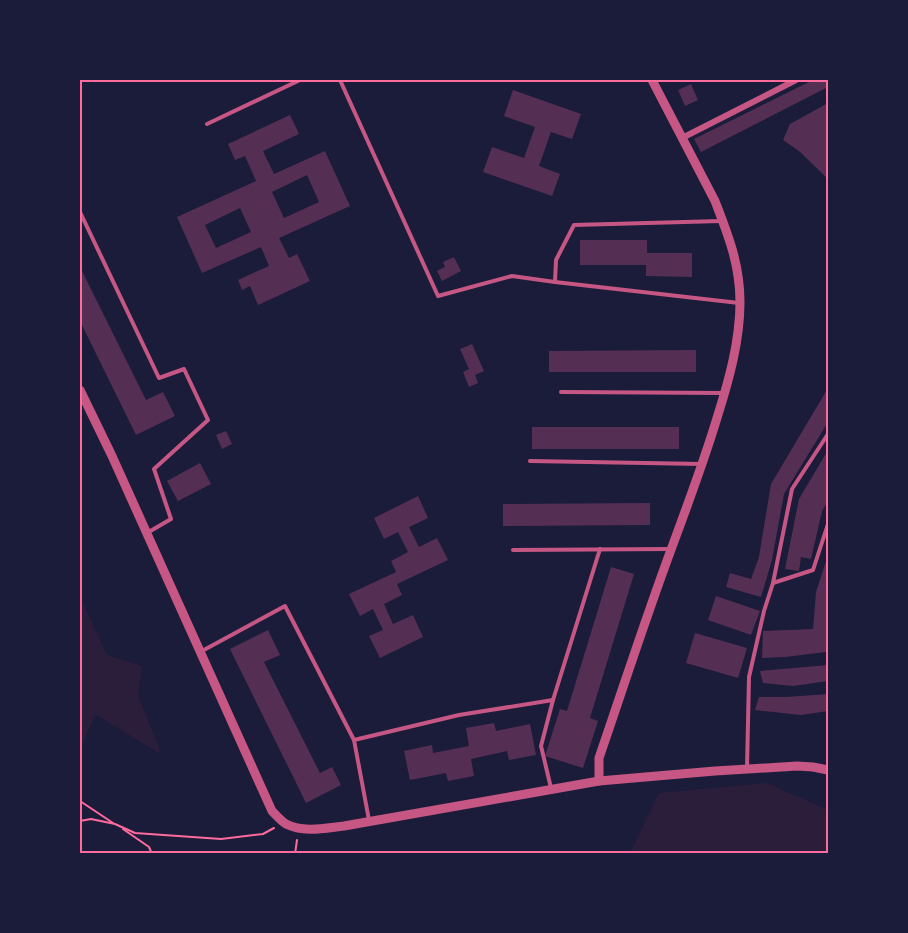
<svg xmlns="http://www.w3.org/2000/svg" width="908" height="933" font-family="Mulish,sans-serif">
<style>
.green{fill:#2a1e3b}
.building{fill:#542f53;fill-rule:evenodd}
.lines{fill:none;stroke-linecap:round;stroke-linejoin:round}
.path{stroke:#ff6b9d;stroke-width:2}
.service{stroke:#c65784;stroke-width:4}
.minor{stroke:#c65784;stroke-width:6}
.tertiary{stroke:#c65784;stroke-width:9}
.neatline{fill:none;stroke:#ff6b9d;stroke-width:2}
</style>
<rect width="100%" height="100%" fill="#1b1b3a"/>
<g class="green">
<polygon points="80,597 107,655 142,666 138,696 162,755 95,714 80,751"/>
<polygon points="767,783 828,810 828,853 630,853 659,793"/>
</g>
<g class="building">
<polygon points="813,80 828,80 828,87 701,152 694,139"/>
<polygon points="691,84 698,100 685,106 678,90"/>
<polygon points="513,90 581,114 572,139 551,132 539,166 560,174 552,196 483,172 492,147 524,158 535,127 504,116"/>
<polygon points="828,103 828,179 799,151 783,140 790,124"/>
<path d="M290 115 299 134 263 151 274 174 325 151 350 206 279 238 289 258 297 254 310 281 258 305 250 286 242 290 238 280 269 266 261 247 202 273 177 217 256 181 245 156 235 160 228 144ZM307 175 319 202 284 218 272 192ZM240 208 251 232 216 248 205 225Z"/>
<polygon points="580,240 647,240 647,253 692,253 692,277 646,276 646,265 580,265"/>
<polygon points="454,257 461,271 442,281 437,271 445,267 443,262"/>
<polygon points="80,267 146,400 163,392 175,416 136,435 80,321"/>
<polygon points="472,344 484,371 475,375 478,383 469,387 463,372 469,369 460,349"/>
<polygon points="696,350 696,372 549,372 549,351"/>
<polygon points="828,388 828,422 784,494 772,560 761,597 726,587 730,573 751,579 759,557 771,484"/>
<rect x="532" y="427" width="147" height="22"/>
<polygon points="226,431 232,444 222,449 216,435"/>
<polygon points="828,450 828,501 822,511 811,559 801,557 799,571 785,569 799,499"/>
<polygon points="200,463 211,484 178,501 167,481"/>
<polygon points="418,496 428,518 409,527 419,547 437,538 448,560 397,584 402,595 384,604 393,624 413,615 423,637 380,658 369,636 383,630 373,609 360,616 349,594 396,572 391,561 408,552 398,532 384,539 374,518"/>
<polygon points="650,503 650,525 503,526 503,504"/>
<polygon points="828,555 828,665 827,665 826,652 785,657 762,658 763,631 813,629 816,592"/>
<polygon points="611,567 634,574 590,718 598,721 583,768 545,756 560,709 567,711"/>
<polygon points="716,596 760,611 751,635 708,620"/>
<polygon points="268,630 280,655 264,662 320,773 332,767 341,785 306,803 230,649"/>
<polygon points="695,633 747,648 738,678 686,663"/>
<polygon points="828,665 828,681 793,686 763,683 760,671"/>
<polygon points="828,694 828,711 801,715 755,710 759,697 787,697"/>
<polygon points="494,723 496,731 530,724 536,755 509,760 507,751 471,759 474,776 448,781 446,773 410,780 404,751 432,745 433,753 469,746 466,728"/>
</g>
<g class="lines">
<g class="path">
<polyline points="80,801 113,823"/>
<polyline points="80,821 91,819 115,824 135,833 221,839 263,834 274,828"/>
<polyline points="123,829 149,847 152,854"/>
<polyline points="295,854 297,840"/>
</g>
<g class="service">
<polyline points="340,80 438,296 512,276 555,282"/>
<polyline points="207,124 300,80"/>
<polyline points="80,212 159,378 184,369 208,420 154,469 171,519 147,533"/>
<polyline points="721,221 574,225 556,260 555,282 739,303"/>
<polyline points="561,392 724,393"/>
<polyline points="530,461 702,464"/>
<polyline points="513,550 670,549"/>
<polyline points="773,583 813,570 828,524"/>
<polyline points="202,651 285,606 354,740"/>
<polyline points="747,768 749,677 764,611 773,583 792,489 828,434"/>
<polyline points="551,788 541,746 553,700 600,549"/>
<polyline points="369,820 354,740 459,715 553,700"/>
</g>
<polyline class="minor" points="682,138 796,80"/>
<g class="tertiary">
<path d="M80 390 112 456 272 811C276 815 281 821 286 824 304 833 325 828 344 826L599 781 715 771 797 766 813 767 828 770"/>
<path d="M599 781V758C623 688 646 617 672 547 688 504 704 461 717 418 729 380 740 341 740 302 740 264 728 235 715 201L652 80"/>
</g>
</g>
<rect width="908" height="933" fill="none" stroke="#1b1b3a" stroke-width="162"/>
<rect x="81" y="81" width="746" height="771" class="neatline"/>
</svg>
